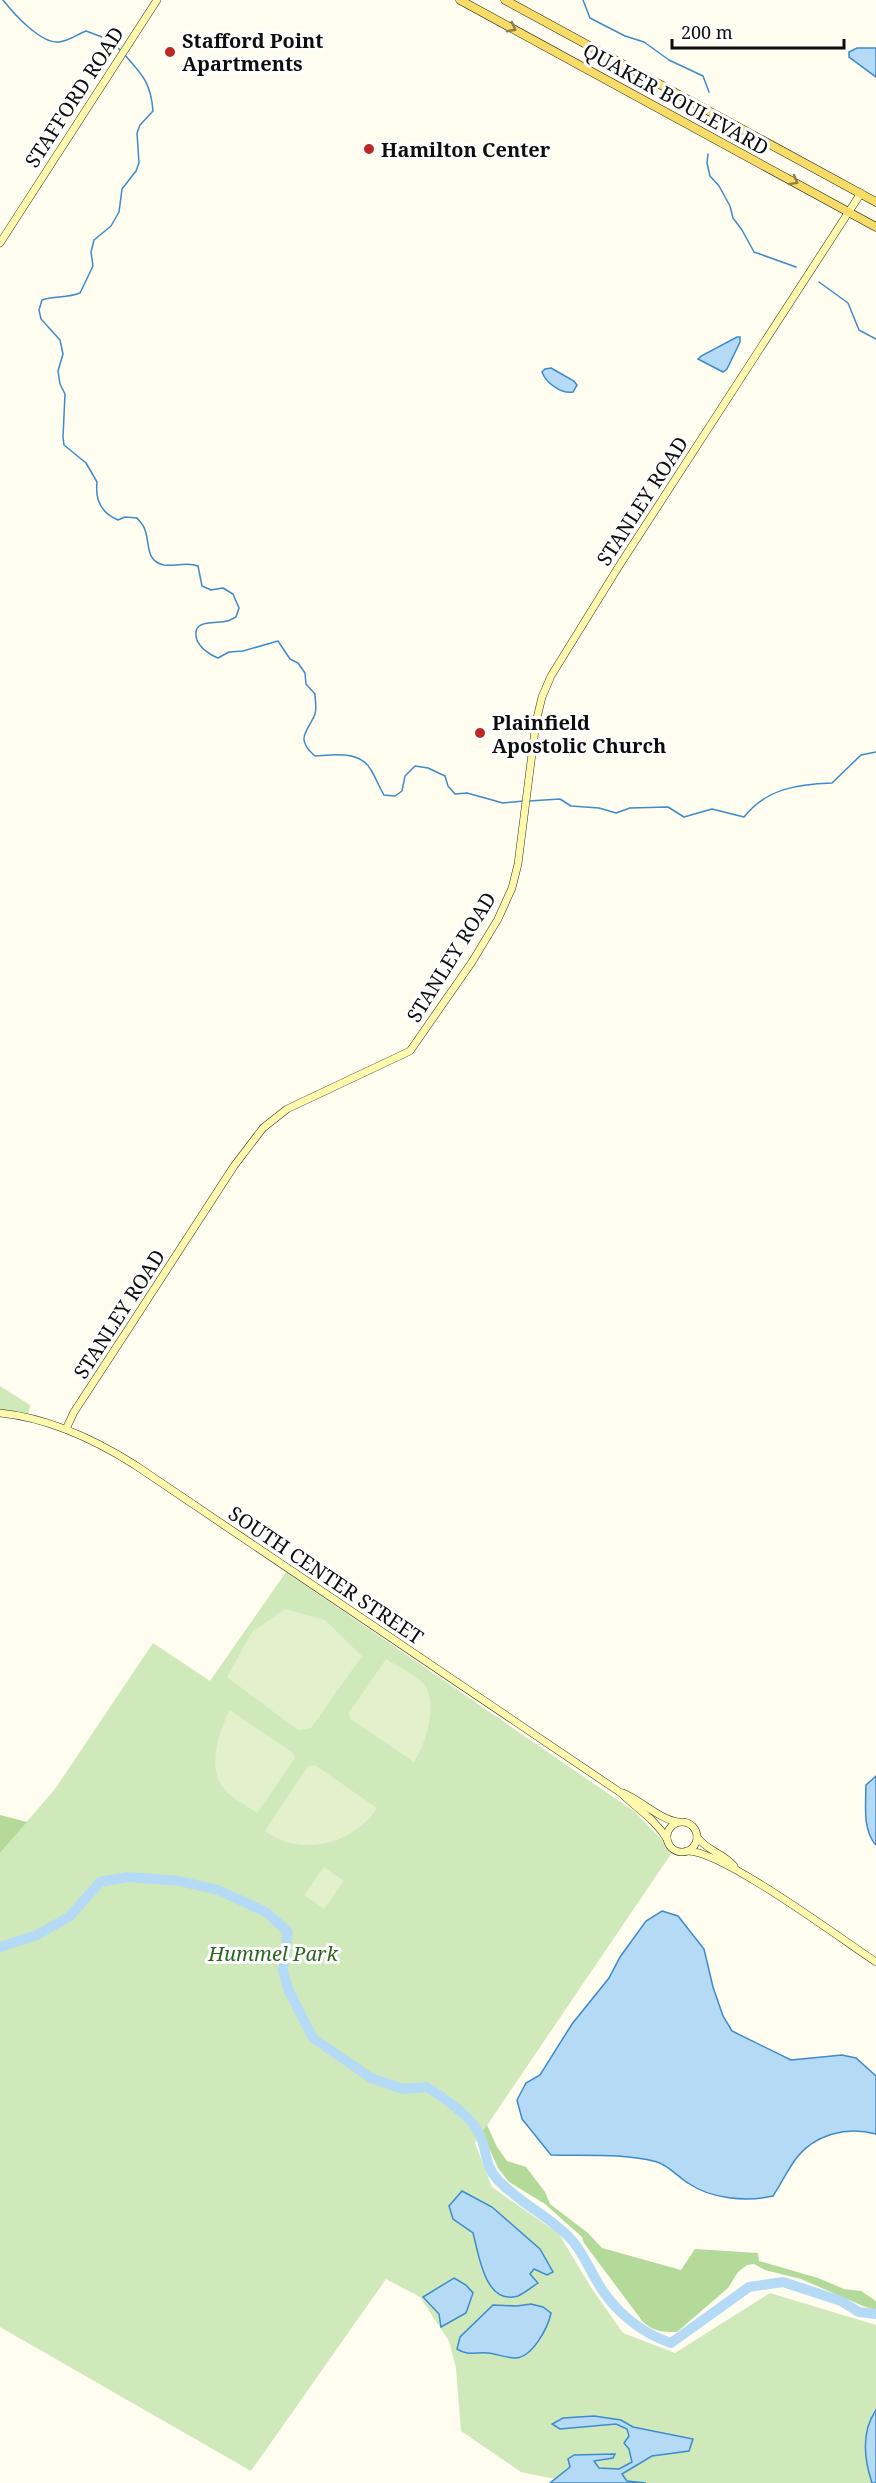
<svg xmlns="http://www.w3.org/2000/svg" width="876" height="2483" font-family="'Noto Serif',serif">
<style>
.green{fill:#d0e9ba}
.forest{fill:#b3da99}
.pitch{fill:#e2f0cb}
.water{fill:#b5daf5;stroke:#3d8bcc;stroke-width:1.5}
.lines{fill:none;stroke-linecap:round;stroke-linejoin:round}
.stream{stroke:#3d8bcc;stroke-width:1.5}
.river{stroke:#b5daf5;stroke-width:10}
.secondary-casing{stroke:#303030;stroke-width:8}
.primary-casing{stroke:#1f1f1f;stroke-width:9}
.secondary{stroke:#fef9ac;stroke-width:7}
.primary{stroke:#f7dc68;stroke-width:8}
.oneway{stroke:#8e7f40}
.poi-dot{fill:#bd2927;stroke:#fff;stroke-width:2}
.labels{text-anchor:middle;dominant-baseline:central;stroke-width:6;stroke-linejoin:round;paint-order:stroke}
.poi-label{font-size:20px;font-weight:bold;fill:#0e0e0e;stroke:#fff;text-anchor:start}
.street-label{font-size:20px;fill:#0e0e0e;stroke:#fff}
.park-label{font-size:20px;font-style:italic;fill:#2a661f;stroke:#fff}
</style>
<rect width="100%" height="100%" fill="#fffdf0"/>
<g class="green">
<polygon points="0,1386 30,1405 28,1418 0,1413"/>
<polygon points="286,1572 635,1812 673,1851 475,2143 492,2187 559,2234 592,2289 623,2333 675,2353 770,2293 876,2325 876,2483 574,2483 521,2472 461,2431 456,2368 449,2341 420,2297 386,2279 251,2471 0,2327 0,1853 55,1789 153,1643 210,1681"/>
</g>
<g class="forest">
<polygon points="0,1815 27,1822 0,1853"/>
<path d="M487 2125 497 2147 507 2161 526 2167 545 2192 550 2204 588 2233 602 2248 681 2270 695 2249 758 2253 759 2261 818 2278 844 2289 861 2291 876 2301V2310L863 2306 801 2279 765 2270 754 2264 747 2265 738 2272 728 2288 677 2332C662 2332 655 2332 643 2322L584 2243 582 2237 545 2204 509 2182 498 2168 482 2132Z"/>
</g>
<g class="pitch">
<polygon points="285,1609 325,1620 362,1656 311,1728 298,1730 227,1677 252,1632"/>
<path d="M386 1659C397 1666 412 1673 422 1682 440 1700 426 1744 414 1762L350 1719 349 1713Z"/>
<path d="M230 1710 293 1753 295 1758 257 1813C248 1806 234 1800 226 1791 206 1771 218 1732 230 1710Z"/>
<path d="M315 1765 377 1808C354 1844 301 1858 265 1831L308 1766Z"/>
<polygon points="324,1867 344,1881 324,1909 304,1895"/>
</g>
<g class="water">
<polygon points="857,48 876,48 876,77 849,57 849,52"/>
<polygon points="737,337 740,337 740,342 727,369 723,372 698,359 701,356"/>
<path d="M551 368 574 381 577 385 573 392C561 394 546 383 542 372L545 369Z"/>
<path d="M876 1776V1845C862 1830 866 1803 866 1785Z"/>
<path d="M662 1911 678 1916 704 1949 713 1987 723 2016 732 2031 791 2060 842 2055 856 2058 876 2076V2134C847 2126 814 2134 795 2160 787 2171 781 2184 773 2196 746 2202 711 2199 688 2183 678 2177 668 2165 657 2162 623 2153 586 2156 551 2155L522 2119 517 2100 526 2083 540 2075 572 2024 609 1978 620 1957 646 1921Z"/>
<path d="M462 2191 492 2207 540 2249 553 2272 547 2275 534 2269 530 2274 538 2283C532 2287 525 2293 518 2296 485 2306 479 2255 473 2233L453 2219 449 2206Z"/>
<polygon points="454,2278 466,2285 473,2293 466,2313 441,2327 439,2314 423,2297"/>
<path d="M531 2304 543 2307 551 2313C548 2328 532 2358 515 2358 506 2358 497 2354 488 2353 475 2352 468 2356 457 2349L460 2337 493 2305 517 2306Z"/>
<path d="M876 2410V2483H872C864 2459 861 2432 876 2410Z"/>
<polygon points="594,2416 621,2420 633,2427 693,2439 689,2451 652,2456 622,2474 627,2481 646,2483 550,2483 570,2467 568,2459 574,2455 615,2454 613,2458 594,2461 599,2468 619,2469 632,2462 629,2449 624,2443 629,2436 627,2429 616,2424 560,2429 552,2424 563,2418"/>
</g>
<g class="lines">
<g class="stream">
<path d="M3 0C14 14 41 44 59 42 69 41 78 34 86 31L110 40 121 51"/>
<polyline points="583,0 590,18 625,36 644,42 669,60 703,76 709,92"/>
<path d="M124 54C142 74 151 83 153 111L140 125 137 133 139 163 136 171 122 189 119 212 111 226 94 240 91 252 93 266 80 293C67 298 55 296 42 300L39 310 41 319 60 340 63 354 58 371 60 384 65 394 63 437 64 445 86 463 97 482C95 500 101 513 118 520L125 517 137 518C140 522 144 525 145 530 150 543 145 561 164 565 176 567 186 561 198 566L202 586 211 590 223 588 233 594 239 608 236 617C233 618 230 621 227 621 216 624 190 618 197 640 200 648 210 655 218 658L229 652 243 651 278 641 290 659 298 663 305 673 306 684 315 694C315 700 317 708 315 714 308 732 294 738 315 756 334 755 360 750 371 770 376 778 379 787 384 795L395 796 402 791 405 776 415 766 428 768 445 776 448 786 455 794 467 793 503 803 524 801"/>
<polyline points="708,154 707,163 710,176 719,186 730,206 733,218 742,230 754,252 796,267"/>
<polyline points="819,282 848,303 859,330 876,339"/>
<path d="M529 801 560 799 571 806 599 808 616 813 630 808 668 807 684 817 712 809 744 817C766 789 797 784 832 783L861 755 876 752"/>
</g>
<path class="river" d="M0 1947 37 1935 69 1917 100 1882 128 1877 179 1881 218 1890 266 1912 288 1932 283 1971 288 1989 313 2038 371 2078 403 2089 427 2087C443 2098 470 2115 479 2133 487 2148 484 2165 497 2179 518 2202 547 2215 569 2237 582 2250 588 2267 598 2283 614 2311 641 2333 671 2343L749 2287 783 2282 841 2301 859 2312 876 2314"/>
<defs>
<g id="secondary">
<polyline points="0,243 157,0"/>
<path d="M0 1413C49 1418 94 1439 135 1465L621 1793C637 1809 655 1819 667 1839"/>
<polyline points="66,1429 74,1412 125,1334 234,1166 263,1128 287,1109 410,1051 472,962 498,919 512,888 518,864 536,722 542,697 551,676 619,566 861,193"/>
<path d="M623 1793C642 1801 659 1819 678 1822"/>
<circle cx="682" cy="1837" r="15"/>
<path d="M697 1837C707 1851 723 1853 734 1866"/>
<path d="M687 1851C722 1850 841 1939 876 1962"/>
</g>
<g id="primary">
<polyline points="460,0 876,227"/>
<polyline points="505,0 876,202"/>
</g>
</defs>
<use href="#secondary" class="secondary-casing"/>
<use href="#primary" class="primary-casing"/>
<use href="#secondary" class="secondary"/>
<use href="#primary" class="primary"/>
</g>
<defs><path id="oneway-chevron" d="M-2-3.5L2.5 0L-2 3.5" fill="none" stroke-width="1.6" stroke-linecap="round" stroke-linejoin="round" transform="scale(1.5)"/></defs>
<g class="oneway">
<use href="#oneway-chevron" transform="translate(512 28) rotate(28)"/>
<use href="#oneway-chevron" transform="translate(794 181) rotate(29)"/>
</g>
<g class="poi-dot">
<circle cx="170" cy="52" r="6"/>
<circle cx="369" cy="149" r="6"/>
<circle cx="480" cy="733" r="6"/>
</g>
<g class="labels">
<g class="poi-label">
<text x="182" y="40">Stafford Point<tspan x="182" dy="23">Apartments</tspan></text>
<text x="381" y="149">Hamilton Center</text>
<text x="492" y="722">Plainfield<tspan x="492" dy="23">Apostolic Church</tspan></text>
</g>
<g class="street-label">
<text transform="translate(74 97) rotate(-57)">STAFFORD ROAD</text>
<text transform="translate(676 99) rotate(29)">QUAKER BOULEVARD</text>
<text transform="translate(642 501) rotate(-57)">STANLEY ROAD</text>
<text transform="translate(451 957) rotate(-58)">STANLEY ROAD</text>
<text transform="translate(119 1314) rotate(-57)">STANLEY ROAD</text>
<text transform="translate(326 1575) rotate(34)">SOUTH CENTER STREET</text>
</g>
<g class="park-label">
<text x="273" y="1953">Hummel Park</text>
</g>
</g>
<path d="M672 39v9h172v-9" fill="none" stroke="#0e0e0e" stroke-width="3"/>
<text x="681" y="39" font-size="18" fill="#0e0e0e" stroke="#ffffff" stroke-width="4.5" paint-order="stroke">200 m</text>
</svg>
